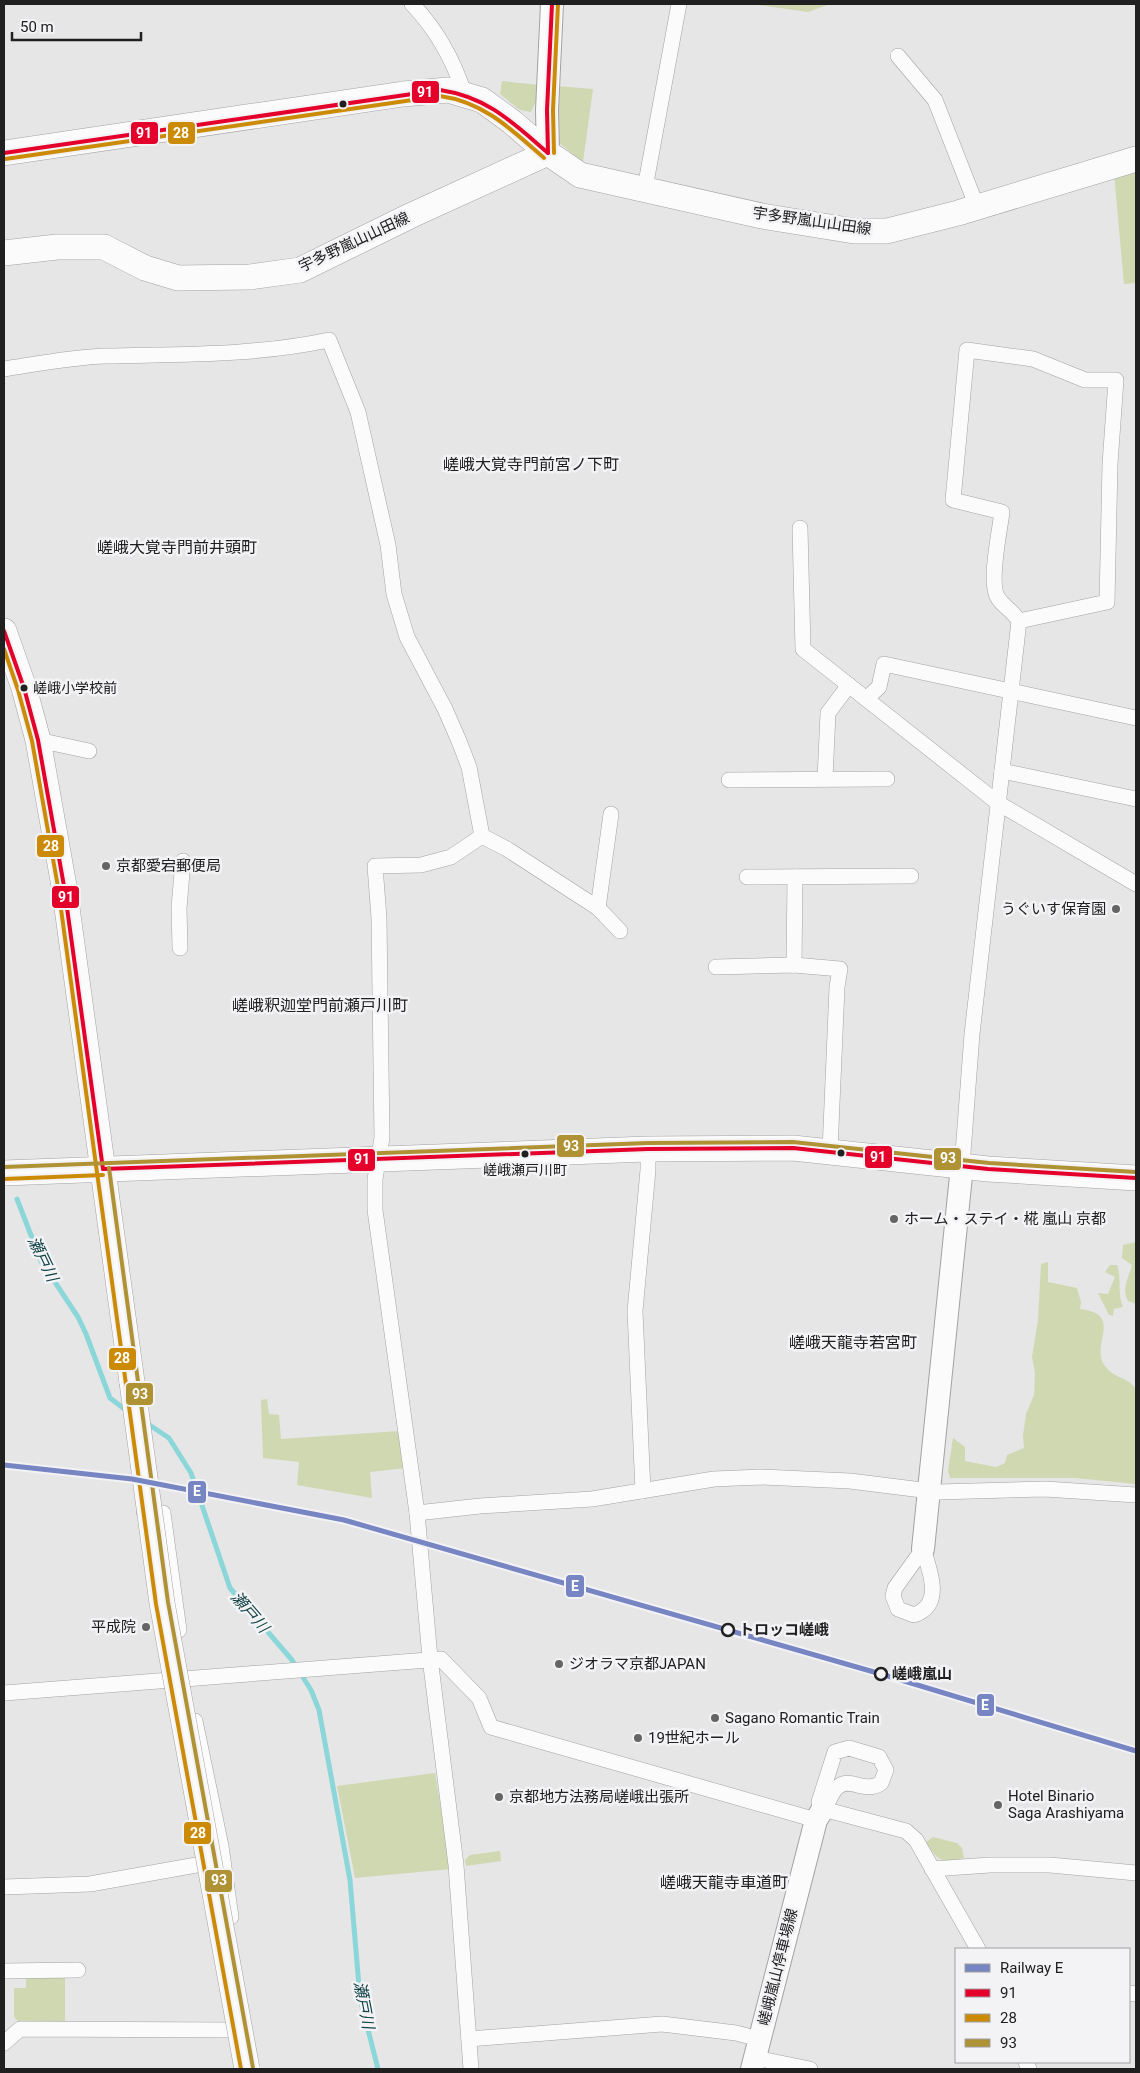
<svg xmlns="http://www.w3.org/2000/svg" width="1140" height="2073" font-family="Roboto,'Noto Sans JP',sans-serif">
<style>
.green{fill:#d0d8b1}
.lines{fill:none;stroke-linecap:round;stroke-linejoin:round}
.stream{stroke:#8bd6d8;stroke-width:5}
.street-casing{stroke:#a2a2a3;stroke-width:16}
.secondary-casing{stroke:#a2a2a3;stroke-width:24}
.primary-casing{stroke:#a2a2a3;stroke-width:26}
.street{stroke:#fbfbfb;stroke-width:15}
.secondary{stroke:#fbfbfb;stroke-width:22}
.primary{stroke:#fbfbfb;stroke-width:25}
.primary-bridge-casing{stroke:#a2a2a3;stroke-width:26;stroke-linecap:butt}
.primary-bridge{stroke:#fbfbfb;stroke-width:25}
.bus-1-casing{stroke:#f3f3f6;stroke-width:8}
.bus-2-casing{stroke:#f3f3f6;stroke-width:8}
.bus-3-casing{stroke:#f3f3f6;stroke-width:8}
.bus-1{stroke:#e4002b;stroke-width:4}
.bus-2{stroke:#cc8b07;stroke-width:4}
.bus-3{stroke:#af9234;stroke-width:4}
.rail-1-casing{stroke:#f3f3f6;stroke-width:9}
.rail-1{stroke:#7785c2;stroke-width:5}
.bus-dot{fill:#202021;stroke:#f3f3f6;stroke-width:2}
.poi-dot{fill:#656566;stroke:#f3f3f6;stroke-width:2}
.stop-dot{fill:#f3f3f6;stroke:#202021;stroke-width:2.5}
.labels{text-anchor:middle;dominant-baseline:central;stroke-width:5;stroke-linejoin:round;paint-order:stroke}
.bus-label{font-size:14px;fill:#202021;stroke:#f3f3f6;text-anchor:start}
.street-label{font-size:15px;fill:#202021;stroke:#f3f3f6}
.poi-label{font-size:15px;fill:#202021;stroke:#f3f3f6;text-anchor:start}
.stop-label{font-size:15px;font-weight:bold;fill:#202021;stroke:#f3f3f6;text-anchor:start}
.neighbourhood-label{font-size:16px;fill:#202021;stroke:#f3f3f6}
.water-label{font-size:16px;font-style:italic;fill:#124445;stroke:#f3f3f6}
.line-badge{stroke:#f3f3f6;stroke-width:2}
.badge-label{font-size:14px;text-anchor:middle;font-weight:bold;fill:#fff}
</style>
<rect width="100%" height="100%" fill="#e6e6e7"/>
<g class="green">
<polygon points="751,4 830,4 808,12"/>
<polygon points="502,81 539,85 538,97 531,112 520,110 500,94"/>
<polygon points="557,86 593,89 583,162 557,141"/>
<polygon points="1136,167 1136,283 1124,284 1114,173"/>
<path d="M1136 1242V1304L1128 1301C1121 1288 1129 1277 1132 1265L1122 1258 1123 1245Z"/>
<path d="M1048 1262V1282L1077 1288 1081 1302 1080 1309C1125 1314 1089 1346 1105 1366 1113 1378 1128 1377 1135 1388L1136 1484 1075 1478H950L948 1471 953 1438 965 1447V1461L996 1467 1005 1463 1007 1455 1024 1448 1023 1435 1026 1414 1034 1395 1035 1373 1032 1357 1038 1320 1041 1264Z"/>
<path d="M1110 1265H1117C1122 1279 1117 1293 1123 1307L1114 1309 1113 1316 1109 1315 1098 1293 1108 1294 1115 1277 1105 1272Z"/>
<polygon points="267,1399 269,1414 279,1415 281,1439 399,1431 406,1468 370,1472 372,1498 297,1485 299,1462 263,1458 261,1400"/>
<polygon points="435,1773 451,1869 355,1878 337,1786"/>
<path d="M933 1837 957 1843 962 1848 964 1858C941 1862 939 1863 926 1842Z"/>
<polygon points="500,1851 501,1861 466,1866 465,1860 470,1855"/>
<polygon points="26,1978 65,1978 65,2024 21,2024 14,2017 14,1988 26,1988"/>
</g>
<g class="lines">
<g class="stream">
<polyline points="17,1199 41,1261 78,1317 86,1334 110,1398 127,1411"/>
<polyline points="145,1422 169,1438 191,1473 230,1588 292,1660 311,1690 319,1710 350,1880 360,1998 378,2069"/>
</g>
<defs>
<g id="street">
<path d="M412 4C436 29 453 59 464 93"/>
<polyline points="898,56 935,100 977,207"/>
<polyline points="645,188 679,4"/>
<path d="M4 369C37 364 72 357 106 356 182 354 253 356 329 340L358 412 388 545 394 594 407 637 445 709 459 741 469 767 482 836"/>
<polyline points="800,528 803,649 998,803 1136,884"/>
<polyline points="866,699 879,687 884,664 1136,718"/>
<polyline points="38,740 89,751"/>
<polyline points="1002,771 1136,799"/>
<polyline points="825,779 828,713 849,685"/>
<polyline points="729,780 887,779"/>
<polyline points="747,877 911,876"/>
<polyline points="598,908 611,814"/>
<polyline points="180,948 179,908 183,861"/>
<polyline points="794,965 795,877"/>
<polyline points="716,967 794,965 840,969 837,987 830,1151"/>
<path d="M962 1166 972 1034 1019 621C1013 611 1004 607 998 598 988 584 1000 530 1002 512L953 500 967 350 1033 359 1085 380H1116L1110 464 1107 602 1019 621"/>
<polyline points="643,1491 635,1311 648,1170 648,1149"/>
<polyline points="144,1512 163,1513 179,1630"/>
<polyline points="417,1513 480,1506 592,1499 714,1479 761,1477 850,1481 938,1492 1045,1489 1136,1495"/>
<path d="M923 1549C930 1571 944 1605 914 1615L898 1609 893 1596 895 1588Z"/>
<polyline points="4,1693 441,1659 479,1698 491,1727 816,1820"/>
<polyline points="195,1721 221,1846 231,1917"/>
<path d="M823 1809C830 1802 831 1791 839 1786 851 1777 865 1794 881 1783L886 1770 879 1757 849 1748 835 1752 819 1802 823 1809 906 1831 916 1840 978 1949"/>
<polyline points="932,1869 990,1865 1050,1865 1136,1873"/>
<polyline points="4,1887 90,1884 202,1864"/>
<polyline points="4,1971 78,1970"/>
<polyline points="1129,1993 1136,1994"/>
<polyline points="469,2039 662,2024 736,2033 759,2039"/>
<polyline points="4,2043 20,2029 232,2030"/>
<polyline points="755,2058 810,2069"/>
<polyline points="1026,2062 1029,2069"/>
<polyline points="471,2069 456,1865 430,1658 417,1513 375,1210 375,1179 382,1138 379,918 375,866 421,865 451,857 482,836 507,849 598,908 620,931"/>
</g>
<g id="secondary">
<polyline points="548,153 547,110 552,4"/>
<polyline points="923,1549 962,1166"/>
<polyline points="752,2069 816,1820 823,1809"/>
</g>
<g id="primary">
<polyline points="4,153 403,94 448,90 482,100 512,122 548,153 580,175 762,216 854,231 887,231 958,213 1136,159"/>
<polyline points="4,253 57,247 104,247 145,268 178,278 250,277 300,270 412,215 548,153"/>
<polyline points="4,631 24,688 38,740 64,886 132,1382"/>
<polyline points="4,1173 648,1149 793,1148 988,1169 1136,1178"/>
</g>
</defs>
<use href="#street" class="street-casing"/>
<use href="#secondary" class="secondary-casing"/>
<use href="#primary" class="primary-casing"/>
<use href="#street" class="street"/>
<use href="#secondary" class="secondary"/>
<use href="#primary" class="primary"/>
<defs>
<polyline id="primary-bridge" points="132,1382 162,1603 247,2069"/>
</defs>
<use href="#primary-bridge" class="primary-bridge-casing"/>
<use href="#primary-bridge" class="primary-bridge"/>
<defs>
<g id="bus-1">
<path d="M4 153 440 90C488 97 513 123 548 153"/>
<polyline points="548,153 547,110 552,4"/>
<polyline points="4,631 24,688 38,740 64,886 103,1169"/>
<polyline points="103,1169 648,1149 793,1148 988,1169 1136,1178"/>
</g>
<g id="bus-2">
<polyline points="554,153 553,110 558,4"/>
<path d="M5 159 440 96C484 102 512 130 544 158"/>
<polyline points="4,649 18,690 32,741 58,887 156,1604 241,2069"/>
<polyline points="4,1179 103,1175"/>
</g>
<g id="bus-3">
<polyline points="4,1167 648,1143 793,1142 989,1163 1136,1172"/>
<polyline points="109,1168 168,1602 253,2068"/>
</g>
</defs>
<use href="#bus-1" class="bus-1-casing"/>
<use href="#bus-2" class="bus-2-casing"/>
<use href="#bus-3" class="bus-3-casing"/>
<use href="#bus-1" class="bus-1"/>
<use href="#bus-2" class="bus-2"/>
<use href="#bus-3" class="bus-3"/>
<defs>
<polyline id="rail-1" points="4,1465 132,1479 344,1520 881,1674 1136,1751"/>
</defs>
<use href="#rail-1" class="rail-1-casing"/>
<use href="#rail-1" class="rail-1"/>
</g>
<g class="bus-dot">
<circle cx="343" cy="104" r="4.5"/>
<circle cx="24" cy="688" r="4.5"/>
<circle cx="841" cy="1153" r="4.5"/>
<circle cx="525" cy="1154" r="4.5"/>
</g>
<g class="poi-dot">
<circle cx="106" cy="866" r="5"/>
<circle cx="1116" cy="909" r="5"/>
<circle cx="894" cy="1219" r="5"/>
<circle cx="146" cy="1627" r="5"/>
<circle cx="559" cy="1664" r="5"/>
<circle cx="715" cy="1718" r="5"/>
<circle cx="638" cy="1738" r="5"/>
<circle cx="499" cy="1797" r="5"/>
<circle cx="998" cy="1805" r="5"/>
</g>
<g class="stop-dot">
<circle cx="728" cy="1630" r="6"/>
<circle cx="881" cy="1674" r="6"/>
</g>
<g class="labels">
<g class="bus-label">
<text x="33" y="688">嵯峨小学校前</text>
<text x="525" y="1170" text-anchor="middle">嵯峨瀬戸川町</text>
</g>
<g class="street-label">
<text transform="translate(812 221) rotate(8)">宇多野嵐山山田線</text>
<text transform="translate(354 242) rotate(-25)">宇多野嵐山山田線</text>
<text transform="translate(778 1967) rotate(-76)">嵯峨嵐山停車場線</text>
</g>
<g class="poi-label">
<text x="116" y="866">京都愛宕郵便局</text>
<text x="1106" y="909" text-anchor="end">うぐいす保育園</text>
<text x="904" y="1219">ホーム・ステイ・椛 嵐山 京都</text>
<text x="136" y="1627" text-anchor="end">平成院</text>
<text x="569" y="1664">ジオラマ京都JAPAN</text>
<text x="725" y="1718">Sagano Romantic Train</text>
<text x="648" y="1738">19世紀ホール</text>
<text x="1008" y="1796">Hotel Binario<tspan x="1008" dy="17">Saga Arashiyama</tspan></text>
<text x="509" y="1797">京都地方法務局嵯峨出張所</text>
</g>
<g class="stop-label">
<text x="739" y="1630">トロッコ嵯峨</text>
<text x="892" y="1674">嵯峨嵐山</text>
</g>
<g class="neighbourhood-label">
<text x="531" y="464">嵯峨大覚寺門前宮ノ下町</text>
<text x="177" y="547">嵯峨大覚寺門前井頭町</text>
<text x="320" y="1005">嵯峨釈迦堂門前瀬戸川町</text>
<text x="853" y="1342">嵯峨天龍寺若宮町</text>
<text x="724" y="1882">嵯峨天龍寺車道町</text>
</g>
<g class="water-label">
<text transform="translate(43 1259) rotate(64)">瀬戸川</text>
<text transform="translate(250 1612) rotate(49)">瀬戸川</text>
<text transform="translate(364 2005) rotate(79)">瀬戸川</text>
</g>
</g>
<g class="line-badge">
<rect x="411" y="80" width="29" height="24" rx="5" fill="#e4002b"/>
<rect x="130" y="121" width="29" height="24" rx="5" fill="#e4002b"/>
<rect x="167" y="121" width="29" height="24" rx="5" fill="#cc8b07"/>
<rect x="36" y="834" width="29" height="24" rx="5" fill="#cc8b07"/>
<rect x="51" y="885" width="29" height="24" rx="5" fill="#e4002b"/>
<rect x="556" y="1134" width="29" height="24" rx="5" fill="#af9234"/>
<rect x="864" y="1145" width="29" height="24" rx="5" fill="#e4002b"/>
<rect x="933" y="1147" width="29" height="24" rx="5" fill="#af9234"/>
<rect x="347" y="1148" width="29" height="24" rx="5" fill="#e4002b"/>
<rect x="108" y="1347" width="29" height="24" rx="5" fill="#cc8b07"/>
<rect x="125" y="1382" width="29" height="24" rx="5" fill="#af9234"/>
<rect x="187" y="1480" width="20" height="24" rx="5" fill="#7785c2"/>
<rect x="565" y="1574" width="20" height="24" rx="5" fill="#7785c2"/>
<rect x="976" y="1693" width="19" height="24" rx="5" fill="#7785c2"/>
<rect x="183" y="1821" width="29" height="24" rx="5" fill="#cc8b07"/>
<rect x="204" y="1869" width="29" height="24" rx="5" fill="#af9234"/>
</g>
<g class="badge-label">
<text x="425" y="97">91</text>
<text x="144" y="138">91</text>
<text x="181" y="138">28</text>
<text x="51" y="851">28</text>
<text x="66" y="902">91</text>
<text x="571" y="1151">93</text>
<text x="878" y="1162">91</text>
<text x="948" y="1163">93</text>
<text x="362" y="1164">91</text>
<text x="122" y="1363">28</text>
<text x="140" y="1399">93</text>
<text x="197" y="1496">E</text>
<text x="575" y="1591">E</text>
<text x="985" y="1710">E</text>
<text x="198" y="1838">28</text>
<text x="219" y="1885">93</text>
</g>
<rect width="1140" height="2073" fill="none" stroke="#202021" stroke-width="10"/>
<rect x="955" y="1948" width="175" height="115" fill="#f3f3f6" stroke="#9f9fa1"/>
<rect x="965" y="1964" width="25" height="8" fill="#7785c2" stroke="#9f9fa1"/>
<text x="1000" y="1973" font-size="15" fill="#202021">Railway E</text>
<rect x="965" y="1989" width="25" height="8" fill="#e4002b" stroke="#9f9fa1"/>
<text x="1000" y="1998" font-size="15" fill="#202021">91</text>
<rect x="965" y="2014" width="25" height="8" fill="#cc8b07" stroke="#9f9fa1"/>
<text x="1000" y="2023" font-size="15" fill="#202021">28</text>
<rect x="965" y="2039" width="25" height="8" fill="#af9234" stroke="#9f9fa1"/>
<text x="1000" y="2048" font-size="15" fill="#202021">93</text>
<path d="M12 32v8h129v-8" fill="none" stroke="#202021" stroke-width="2.5"/>
<text x="20" y="32" font-size="15" fill="#202021" stroke="#f3f3f6" stroke-width="4" paint-order="stroke">50 m</text>
</svg>
